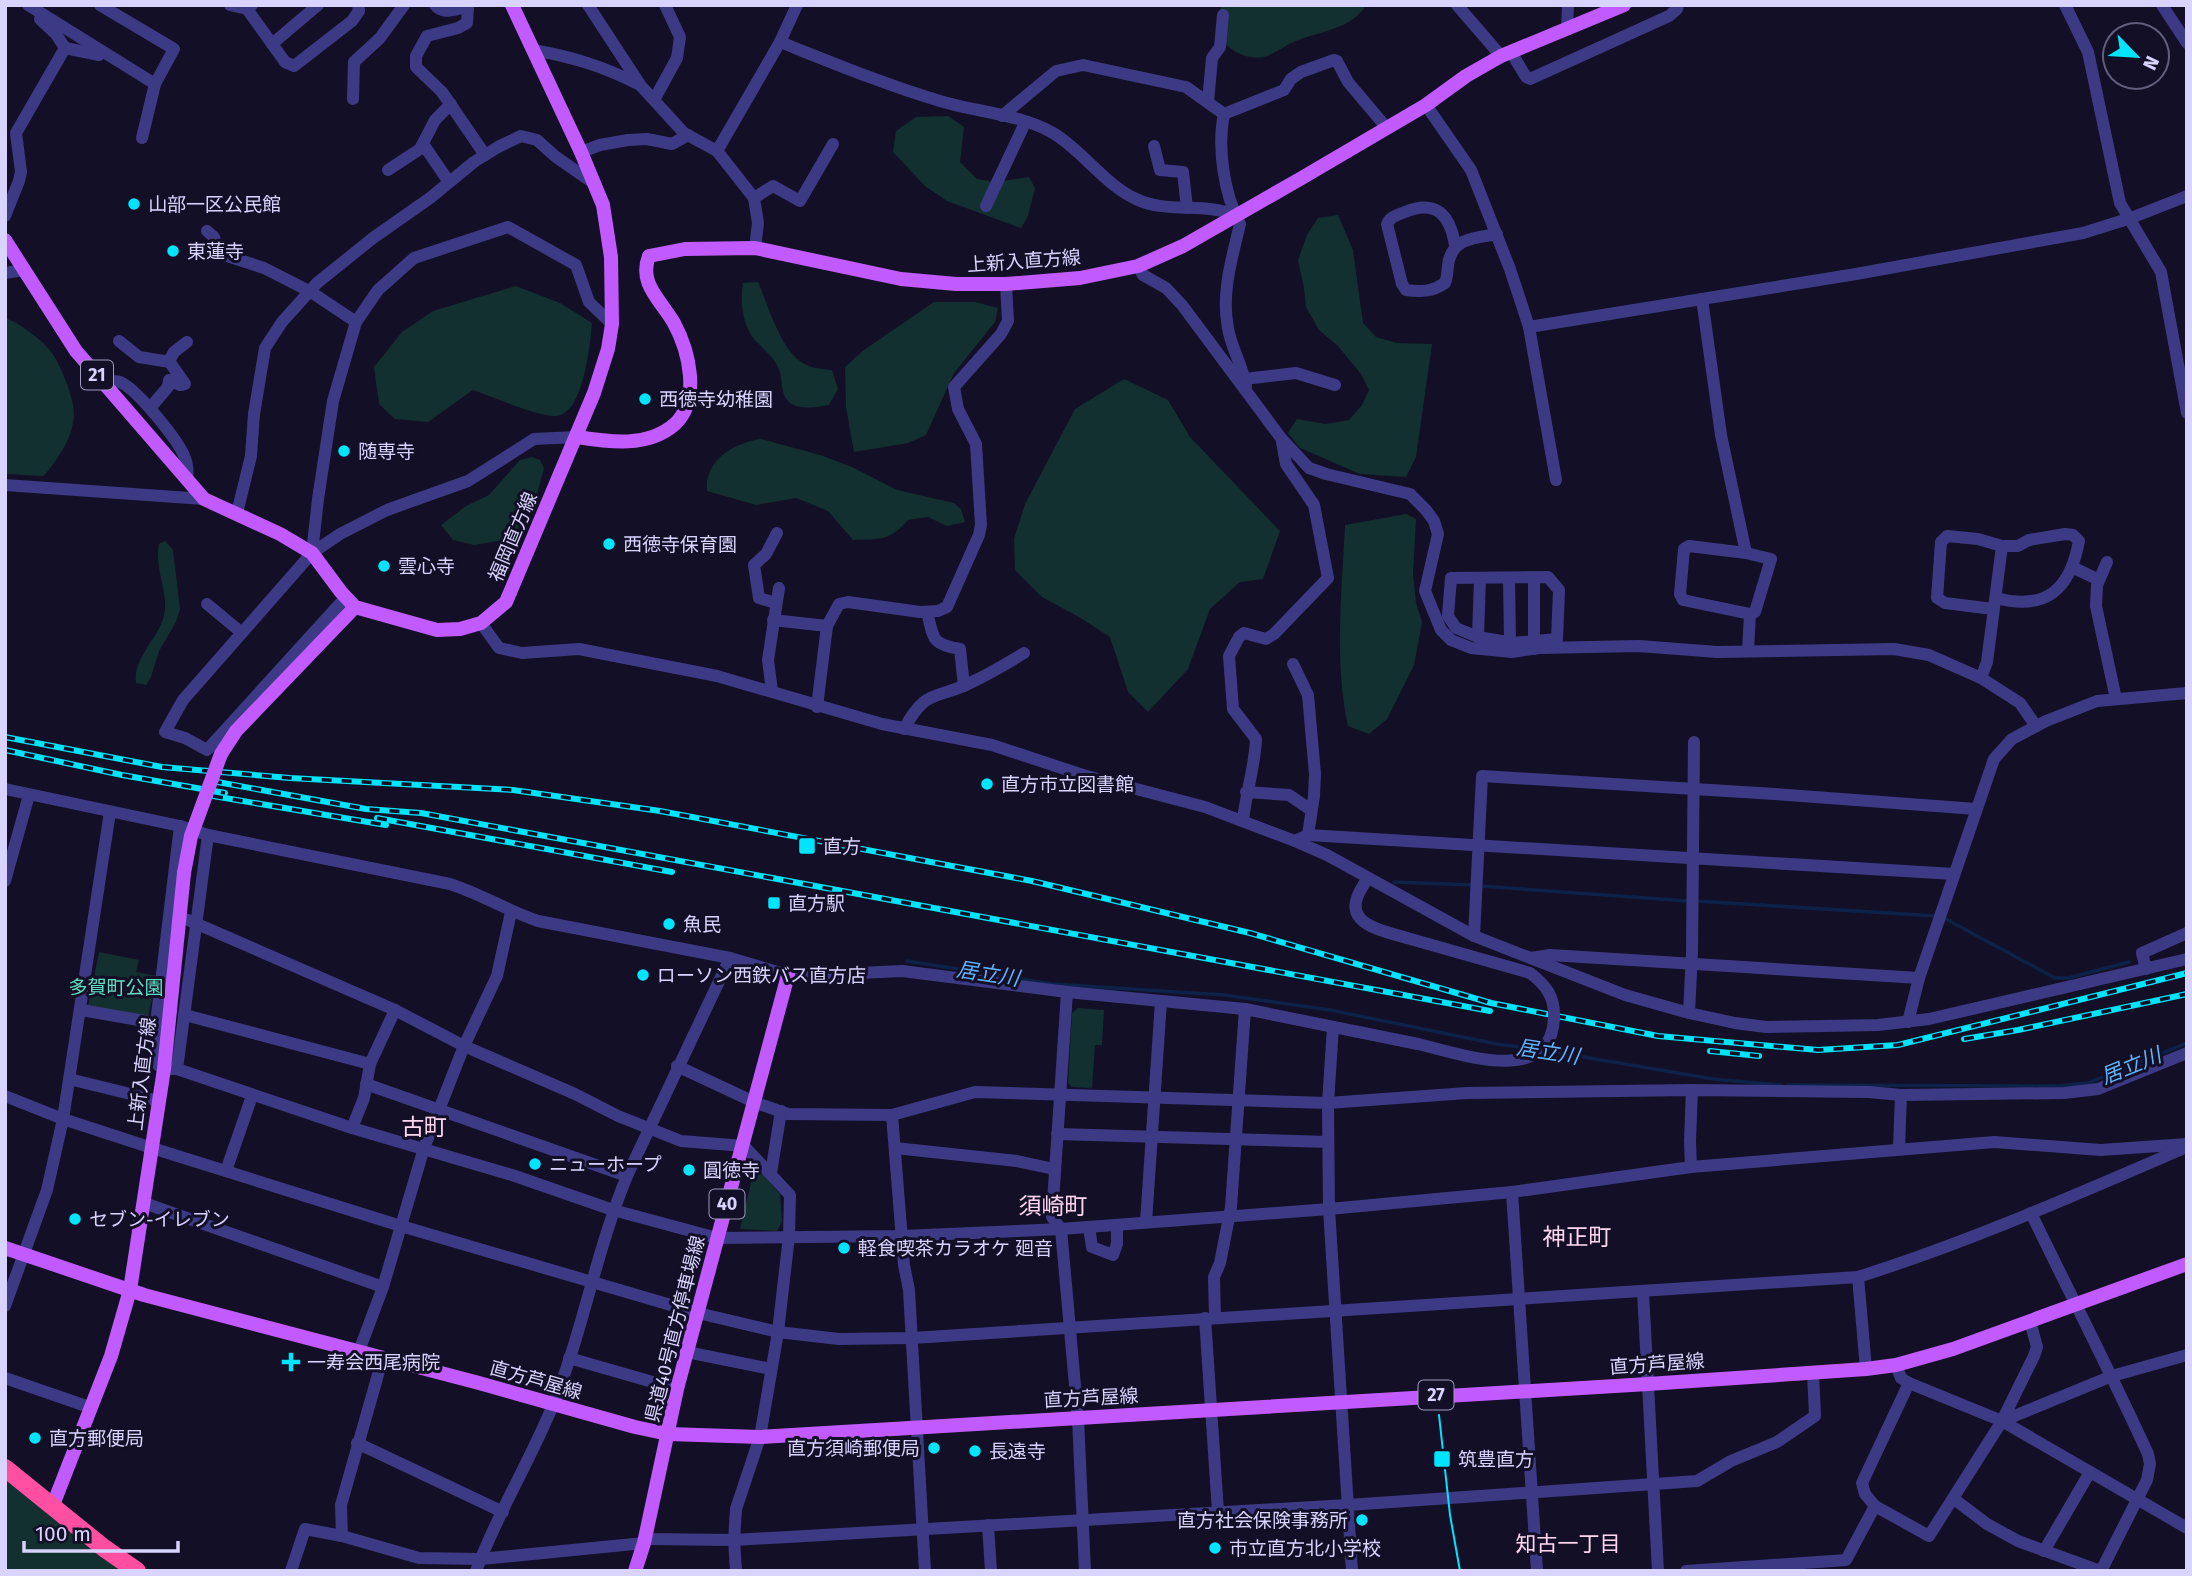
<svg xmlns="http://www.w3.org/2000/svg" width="2192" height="1576" font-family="'Fira Sans','Noto Sans JP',sans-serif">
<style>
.green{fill:#12302f}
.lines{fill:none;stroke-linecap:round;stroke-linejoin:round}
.stream{stroke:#0c2248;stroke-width:3.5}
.minor{stroke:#3d3a85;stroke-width:12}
.major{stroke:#c25bff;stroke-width:14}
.highway{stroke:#ff4fa3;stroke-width:18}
.tram{stroke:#00e5ff;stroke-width:2}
.rail-casing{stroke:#00e5ff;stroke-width:6}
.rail{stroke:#130f26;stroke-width:3.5;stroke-dasharray:10;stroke-linecap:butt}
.minor-bridge{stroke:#3d3a85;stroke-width:12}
.major-bridge{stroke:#c25bff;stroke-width:14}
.poi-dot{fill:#00e5ff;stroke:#130f26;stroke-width:2.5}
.labels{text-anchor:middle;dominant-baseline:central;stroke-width:6;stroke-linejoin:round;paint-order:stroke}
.shield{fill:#130f26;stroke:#9e99be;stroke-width:2}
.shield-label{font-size:18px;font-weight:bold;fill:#d9d4ff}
.poi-label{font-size:19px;fill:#d9d4ff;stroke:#130f26;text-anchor:start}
.street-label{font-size:19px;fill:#d9d4ff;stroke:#130f26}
.park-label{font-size:19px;fill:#5fe0c0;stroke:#130f26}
.water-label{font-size:21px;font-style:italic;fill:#62b6ff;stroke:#130f26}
.neighbourhood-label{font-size:21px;fill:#ffd6f0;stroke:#130f26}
.quarter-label{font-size:23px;fill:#ffd6f0;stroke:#130f26}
</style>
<rect width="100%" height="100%" fill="#130f26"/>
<g class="green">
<path d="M1221 5H1366C1354 28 1318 32 1296 41 1286 45 1277 52 1267 56 1249 62 1224 50 1218 32 1216 25 1220 13 1221 5Z"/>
<polygon points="948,116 964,127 960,162 977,179 996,182 1029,177 1035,188 1028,216 1021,228 947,201 925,186 893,152 896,131 916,117"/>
<polygon points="1338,215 1353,250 1363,323 1376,337 1397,343 1432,344 1416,457 1406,477 1360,474 1300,448 1288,433 1297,419 1325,424 1349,420 1362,405 1369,390 1361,374 1338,346 1319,330 1306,307 1304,288 1298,260 1307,235 1318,218"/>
<path d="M758 282C769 307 782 357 809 366 816 369 824 369 832 370L838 389 829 405C817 407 803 410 792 404 780 398 783 380 779 369 774 357 763 349 755 340 742 325 740 301 743 283Z"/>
<path d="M516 286 560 303 592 323C590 345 584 412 557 416 541 418 491 396 473 390L428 422 395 419 379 404 374 367 402 332 433 311Z"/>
<polygon points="934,302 975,302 998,308 995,322 954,373 926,435 908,443 854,452 846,407 845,367 864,350"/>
<path d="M5 318C17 321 45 342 52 353 61 366 74 398 74 414 73 438 59 457 44 476L5 474Z"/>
<polygon points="1124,379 1168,400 1190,437 1280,531 1263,579 1240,582 1210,609 1188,669 1148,712 1128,692 1110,637 1079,617 1042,597 1015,570 1014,539 1025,504 1075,409"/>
<path d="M761 439 820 455 852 467 897 490 954 503 961 509 965 522 947 526 928 517 908 520C890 541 880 539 853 540L828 511 796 498 756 505 707 491C704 460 734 443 761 439Z"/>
<polygon points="532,457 540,460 544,468 537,495 514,535 498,541 474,545 453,540 441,525 466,506 489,495 520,460"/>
<path d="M1406 514 1416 519 1413 574 1416 603 1422 622 1414 665 1387 719 1369 734 1348 726C1334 661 1342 590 1345 525Z"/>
<path d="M165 541 173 550 180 609 176 622 159 651 151 677 146 685 136 683C133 658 156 641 163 619 171 596 154 572 159 544Z"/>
<polygon points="99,952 139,960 136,972 157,976 148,1018 88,1006"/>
<polygon points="1078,1008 1104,1010 1102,1045 1095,1045 1092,1088 1072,1087 1068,1083 1072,1013"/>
<polygon points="755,1166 780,1194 782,1222 777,1231 740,1229"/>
<polygon points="5,1480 127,1571 5,1571"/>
</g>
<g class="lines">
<g class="stream">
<polyline points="1394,882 1472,885"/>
<polyline points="1480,886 1688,901"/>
<polyline points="1696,901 1936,916"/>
<polyline points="1944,918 2055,978 2068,978 2129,962"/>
<polyline points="907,961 1053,984 1224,995 1330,1010 1497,1044 1535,1049"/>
<polyline points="1543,1050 1713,1079 1781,1085"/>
<polyline points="1788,1085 2058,1086 2088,1083 2187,1043"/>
</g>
<g class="minor">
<polyline points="28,5 155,84 174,49 100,5"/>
<polyline points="230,5 247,9 252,5"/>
<path d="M435 5C444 16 456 8 468 7L467 23 458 28 427 36 416 56V67L442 92 485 155"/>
<polyline points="588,5 641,86 684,133 717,151 754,198 758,223 755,248"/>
<polyline points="1457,5 1501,56"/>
<polyline points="2065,5 2088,52 2120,203 2161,272 2187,413"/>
<polyline points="2162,5 2187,43"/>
<polyline points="247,9 285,62 294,66 352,21 359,11 358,5"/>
<polyline points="40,19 56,34 65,48"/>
<polyline points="1567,29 1568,5"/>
<path d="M780 42C833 63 886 85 940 101 976 112 1020 114 1053 133 1082 150 1105 185 1136 199 1167 214 1204 202 1235 215"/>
<polyline points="272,44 318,5"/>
<path d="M533 50C573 57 602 66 638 84"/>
<polyline points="1511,52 1526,77 1530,79 1669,16 1677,9 1678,5"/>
<polyline points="353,99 354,62 380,38 404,5"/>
<polyline points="654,100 677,58 680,37 665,5"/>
<polyline points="1208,102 1212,58 1220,47 1223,15"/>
<polyline points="1426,105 1471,170 1510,269 1529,327 1556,480"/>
<path d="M1224 114C1217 147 1224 194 1240 224 1232 258 1221 293 1228 328 1231 348 1243 366 1246 386"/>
<polyline points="1224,114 1284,90 1291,79 1301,72 1334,60 1337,61 1348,82 1386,127"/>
<polyline points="1002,116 1056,71 1083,65 1186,87 1224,114"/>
<polyline points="142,138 155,84"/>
<polyline points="423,144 449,182"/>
<polyline points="1154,146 1160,170 1183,172 1187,208"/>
<polyline points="717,151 780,42 797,5"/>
<polyline points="581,152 600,145 628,140 647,139 672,144 688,135"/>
<polyline points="388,170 420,149 435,120 451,104"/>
<polyline points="754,198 773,186 800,201 833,144"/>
<polyline points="986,206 1025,123"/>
<polyline points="5,216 19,181 21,172 16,133 65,48 99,55"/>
<polyline points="207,231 214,237 218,253 264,268 311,292 356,322"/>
<path d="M1455 245C1450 215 1436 199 1405 212 1397 215 1390 217 1387 224L1402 284 1406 290C1421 292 1432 292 1445 283 1448 276 1447 268 1449 260 1455 237 1477 238 1497 234"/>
<polyline points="1138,266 1143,275 1166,288 1182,305 1281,438 1309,468 1326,474 1410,494 1426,510 1434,521 1438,534 1425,591 1441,630 1451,640 1471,648 1512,652 1539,648 1639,646 1717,652 1894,649 1929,655 1981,678 2020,703 2036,726"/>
<polyline points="5,273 24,270"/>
<polyline points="1702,299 1721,435 1746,553 1771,559 1755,612 1750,614 1748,651"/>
<polyline points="1529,327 1856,274 2083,233 2131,218 2187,196"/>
<polyline points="119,341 139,357 170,362"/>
<polyline points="1245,379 1296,373 1335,385"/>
<path d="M103 383C109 382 114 380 120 382 137 389 179 441 185 458 188 466 188 472 187 480"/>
<polyline points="150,408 168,387 169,380 180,385 185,384 169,361 174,352 187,342"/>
<polyline points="5,485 204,499"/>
<polyline points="237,513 251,456 254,414 265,348 282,322 317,283 373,238 430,198 474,162 498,147 521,136 537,140 556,157 595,184"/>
<polyline points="312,553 318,499 333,401 356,322 378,290 414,258 508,227 576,265 589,302 612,324"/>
<polyline points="1746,553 1689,546 1684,549 1680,594 1683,600 1750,614"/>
<polyline points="2107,562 2097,585 2096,606 2116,699"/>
<polyline points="2072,567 2099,580"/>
<polygon points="1548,577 1559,590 1557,639 1513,643 1478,637 1456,628 1448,616 1451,578"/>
<polyline points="1509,578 1510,642"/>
<polyline points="346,597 207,750 185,738 165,732 183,700 312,553 340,534 387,510 468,481 534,439 577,437"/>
<polyline points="776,603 759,598 754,565 766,554 777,533"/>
<polyline points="207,604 242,633"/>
<path d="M1993 609 1945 603 1937 598 1941 542 1947 536 1978 539 2002 546H2018L2029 540 2065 534 2073 535 2079 541C2070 590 2046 611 1996 598"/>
<path d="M927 612C934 639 931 644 960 649L964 686"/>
<polyline points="773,620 827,626"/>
<polyline points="481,623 499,648 522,653 579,649 717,676 882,724 992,745 1083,775 1205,807 1295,841 1327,855 1474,936 1625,995 1689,1013 1735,1023 1766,1027 1825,1026 1878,1025 1929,1019 2187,959"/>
<polyline points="1478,637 1480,578"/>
<polyline points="1534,649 1534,579"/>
<polyline points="1293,664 1308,695 1315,774 1314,796 1308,835"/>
<polyline points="1981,678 1987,662 2002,546"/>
<polyline points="772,691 768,660 779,588"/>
<polyline points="817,707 827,626 839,604 848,602 920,612 938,611 947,607 979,535 981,525 976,444 958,409 954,387 1001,334 1008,321 1006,284"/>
<path d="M904 729C926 688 935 700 970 683 989 674 1006 664 1024 653"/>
<path d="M5 789 180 826 208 835 450 884C481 894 508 911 538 921L730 958 788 975 840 977 860 973 902 971 1067 992 1245 1009 1418 1044"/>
<polyline points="1246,792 1289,795 1311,810"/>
<path d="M1243 820C1246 793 1255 766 1256 739L1233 709 1229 656 1239 637 1244 633 1266 639 1274 634 1328 578 1314 505 1286 464 1282 442"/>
<polyline points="180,826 156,1023 158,1065 164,1069 177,1069 352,1128 512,1175 613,1210 717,1238 902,1236 1061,1229 1329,1209 1512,1192 1691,1167 1994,1142 2101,1150 2187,1144"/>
<polyline points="1295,841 1308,835 1954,874"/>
<path d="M1368 878C1364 884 1359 891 1357 898 1347 926 1388 932 1407 938"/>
<polyline points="5,881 29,795"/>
<polyline points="188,920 395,1010 464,1046 575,1094 618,1116 681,1141 744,1146 790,1195 789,1236 778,1332 760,1437 736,1509 734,1540 736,1571"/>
<polyline points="1474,936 1482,776 1775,794 1976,809"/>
<polyline points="1531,958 1550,955 1919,978"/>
<polyline points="2146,969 2142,953 2187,933"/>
<polyline points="1067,992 1052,1217 1061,1229 1078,1419 1085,1571"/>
<polyline points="81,1010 156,1023"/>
<polyline points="1689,1013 1692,952 1694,742"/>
<polyline points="185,1015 370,1064"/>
<polyline points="1908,1022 1919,978 1994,759 2012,739 2046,721 2097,701 2187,693"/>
<polyline points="1333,1027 1328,1103 1329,1209 1352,1571"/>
<polyline points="677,1066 754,1102 788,1114 892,1115 975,1092 1328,1103 1467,1093 1692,1090 1869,1092 1901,1095 2064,1093 2098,1089 2187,1053"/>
<polyline points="177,1069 208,835"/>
<polyline points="69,1079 159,1101"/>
<polyline points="366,1084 627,1176"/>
<path d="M5 1096 63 1119 152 1148 401 1226 698 1313 778 1332 839 1339 912 1338 1858 1277C1969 1242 2075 1195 2182 1149"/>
<polyline points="892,1115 904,1265 909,1290 925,1571"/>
<polyline points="352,1128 364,1098 370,1064 395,1010"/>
<polyline points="1057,1134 1328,1142"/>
<polyline points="895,1148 1017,1161 1054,1169"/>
<polyline points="1899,1148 1901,1095"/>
<polyline points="1691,1167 1690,1141 1692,1090"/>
<polyline points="226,1171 252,1096"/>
<polyline points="771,1173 781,1111"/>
<polyline points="1512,1192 1537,1571"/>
<polyline points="144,1203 383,1287"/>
<path d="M2031 1213C2070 1294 2111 1373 2148 1454L2150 1464 2147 1480 2101 1571"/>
<polyline points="1146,1222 1161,1001"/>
<polyline points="1089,1227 1092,1247 1113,1255 1117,1244 1117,1225"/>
<polyline points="1858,1277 1866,1369"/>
<polyline points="1643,1292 1658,1571"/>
<polyline points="5,1306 47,1190 63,1119 110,812"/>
<polyline points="1205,1318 1218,1512"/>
<polyline points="1215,1318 1214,1277 1220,1263 1231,1207 1245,1009"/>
<polyline points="359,1351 383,1287 424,1148 464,1046 497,976 511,912"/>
<polyline points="687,1352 771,1369"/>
<polyline points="569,1358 677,1389"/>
<polyline points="1896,1365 1901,1378 1909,1383 2002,1421 2187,1528"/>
<polyline points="5,1378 89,1407"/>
<polyline points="2002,1421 2112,1376 2187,1355"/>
<polyline points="357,1443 503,1512"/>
<polyline points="1954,1499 1987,1524 2018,1541 2100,1571"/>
<polyline points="1875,1506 1865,1494 1862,1483 1909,1383"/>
<polyline points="988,1525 991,1571"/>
<polyline points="342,1536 341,1505 383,1357"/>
<polyline points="645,1539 734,1540 1348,1505 1697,1481 1731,1461 1777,1442 1815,1416 1813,1373"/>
<polyline points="2044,1551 2090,1472"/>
<polyline points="291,1571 305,1529 342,1536 419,1558 481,1559 644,1543"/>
<path d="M476 1571C497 1514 530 1461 553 1405 583 1331 596 1251 627 1176L730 958"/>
<polyline points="1686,1571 1846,1560 1875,1506 1929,1536 2002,1421 2034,1356 2037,1347 2030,1321"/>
</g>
<g class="major">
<polyline points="5,240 76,351 204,499 280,534 312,553 341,592 355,607 437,630 460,629 481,623 506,602 594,393 608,349 612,324 611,257 603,205 581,152 512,5"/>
<path d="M577 437C609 442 648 448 675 424 701 399 689 351 674 323 661 300 638 284 649 256L685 249 755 248 901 279 956 284H1006L1080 278 1138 266 1183 246 1300 179 1426 105 1466 76 1501 56 1624 5"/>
<polyline points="221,754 236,731 355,607"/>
<polyline points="5,1248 144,1295 479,1383 635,1427 668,1434 760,1437 1648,1384 1866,1369 1896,1365 1953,1349 2187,1264"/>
<polyline points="53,1505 111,1356 130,1290 164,1069 184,873"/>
<polyline points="635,1571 644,1543 677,1389 788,975"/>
</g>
<polyline class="highway" points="5,1468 104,1548 137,1571"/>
<polyline class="tram" points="1439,1415 1450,1515 1460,1571"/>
<defs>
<g id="rail">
<polyline points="5,737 162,767 290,778 513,790 660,811 1032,881 1250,933 1491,1003 1658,1036 1818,1050 1898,1045 2187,973"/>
<polyline points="5,750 122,775 225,793"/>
<polyline points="212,781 366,809 421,813 1490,1011"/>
<polyline points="213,796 386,825"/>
<polyline points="377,818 672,872"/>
<polyline points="1964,1039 2018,1030 2187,994"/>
<polyline points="1710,1051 1759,1056"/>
</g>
</defs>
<use href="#rail" class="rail-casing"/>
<use href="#rail" class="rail"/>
<path class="minor-bridge" d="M1407 938 1530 973C1546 985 1555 997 1554 1018 1551 1088 1458 1053 1418 1044"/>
<polyline class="major-bridge" points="184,873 191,836 221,754"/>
</g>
<g class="poi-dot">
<circle cx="134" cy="204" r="7"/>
<circle cx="173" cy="251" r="7"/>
<circle cx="645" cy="399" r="7"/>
<circle cx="344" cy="451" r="7"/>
<circle cx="609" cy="544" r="7"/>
<circle cx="384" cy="566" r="7"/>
<circle cx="987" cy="784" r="7"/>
<rect x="798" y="837" width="18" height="18" rx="3.5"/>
<rect x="767" y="896" width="14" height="14" rx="3.5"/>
<circle cx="669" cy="924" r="7"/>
<circle cx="643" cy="975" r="7"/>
<circle cx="535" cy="1164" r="7"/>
<circle cx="689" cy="1170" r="7"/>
<circle cx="75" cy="1219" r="7"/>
<circle cx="844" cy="1248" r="7"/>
<path d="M287.5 1351.5h7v7h7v7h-7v7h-7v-7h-7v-7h7z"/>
<circle cx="35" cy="1438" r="7"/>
<circle cx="934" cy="1448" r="7"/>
<circle cx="975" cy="1451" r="7"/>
<rect x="1433" y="1450" width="18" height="18" rx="3.5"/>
<circle cx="1362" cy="1520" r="7"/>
<circle cx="1215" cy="1548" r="7"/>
</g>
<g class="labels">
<g class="shield">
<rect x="81" y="360.5" width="32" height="29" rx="5"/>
<rect x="709.5" y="1189.5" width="35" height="29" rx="5"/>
<rect x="1418.5" y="1380.5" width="35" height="29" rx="5"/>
</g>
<g class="shield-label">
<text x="97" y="375">21</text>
<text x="727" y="1204">40</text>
<text x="1436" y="1395">27</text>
</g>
<g class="poi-label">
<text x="148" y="204">山部一区公民館</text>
<text x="187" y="251">東蓮寺</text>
<text x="659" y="399">西徳寺幼稚園</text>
<text x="358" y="451">随専寺</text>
<text x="623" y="544">西徳寺保育園</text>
<text x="398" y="566">雲心寺</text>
<text x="1001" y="784">直方市立図書館</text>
<text x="823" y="846">直方</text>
<text x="788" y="903">直方駅</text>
<text x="683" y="924">魚民</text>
<text x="657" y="975">ローソン西鉄バス直方店</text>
<text x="549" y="1164">ニューホープ</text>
<text x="703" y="1170">圓徳寺</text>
<text x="89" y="1219">セブン-イレブン</text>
<text x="858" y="1248">軽食喫茶カラオケ 廻音</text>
<text x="307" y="1362">一寿会西尾病院</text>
<text x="49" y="1438">直方郵便局</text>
<text x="920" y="1448" text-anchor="end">直方須崎郵便局</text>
<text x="989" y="1451">長遠寺</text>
<text x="1458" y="1459">筑豊直方</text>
<text x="1348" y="1520" text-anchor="end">直方社会保険事務所</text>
<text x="1229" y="1548">市立直方北小学校</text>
</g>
<g class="street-label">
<text transform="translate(1024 261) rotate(-4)">上新入直方線</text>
<text transform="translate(513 537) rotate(-67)">福岡直方線</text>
<text transform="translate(142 1074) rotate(-83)">上新入直方線</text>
<text transform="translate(675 1329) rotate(-76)">県道40号直方停車場線</text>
<text transform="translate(1657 1364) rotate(-4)">直方芦屋線</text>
<text transform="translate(536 1380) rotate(16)">直方芦屋線</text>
<text transform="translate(1091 1398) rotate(-3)">直方芦屋線</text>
</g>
<g class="park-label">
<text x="116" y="987">多賀町公園</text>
</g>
<g class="water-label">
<text transform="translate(988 974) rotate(9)">居立川</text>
<text transform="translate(1548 1052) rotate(9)">居立川</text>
<text transform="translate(2131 1066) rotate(-22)">居立川</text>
</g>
<g class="neighbourhood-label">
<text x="1568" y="1544">知古一丁目</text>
</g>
<g class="quarter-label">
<text x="424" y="1127">古町</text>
<text x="1053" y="1206">須崎町</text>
<text x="1577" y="1237">神正町</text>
</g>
</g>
<rect width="2192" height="1576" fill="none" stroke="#d9d4ff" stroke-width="14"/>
<g transform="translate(2136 56) rotate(115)"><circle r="33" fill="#130f26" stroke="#625e7d" stroke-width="2"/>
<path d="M0-5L12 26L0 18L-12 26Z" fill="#00e5ff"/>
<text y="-10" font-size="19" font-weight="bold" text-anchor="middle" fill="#d9d4ff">N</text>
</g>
<path d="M24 1541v10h154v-10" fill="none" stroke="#d9d4ff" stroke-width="3.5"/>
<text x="35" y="1541" font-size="21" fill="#d9d4ff" stroke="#130f26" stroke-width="5" paint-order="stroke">100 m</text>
</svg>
